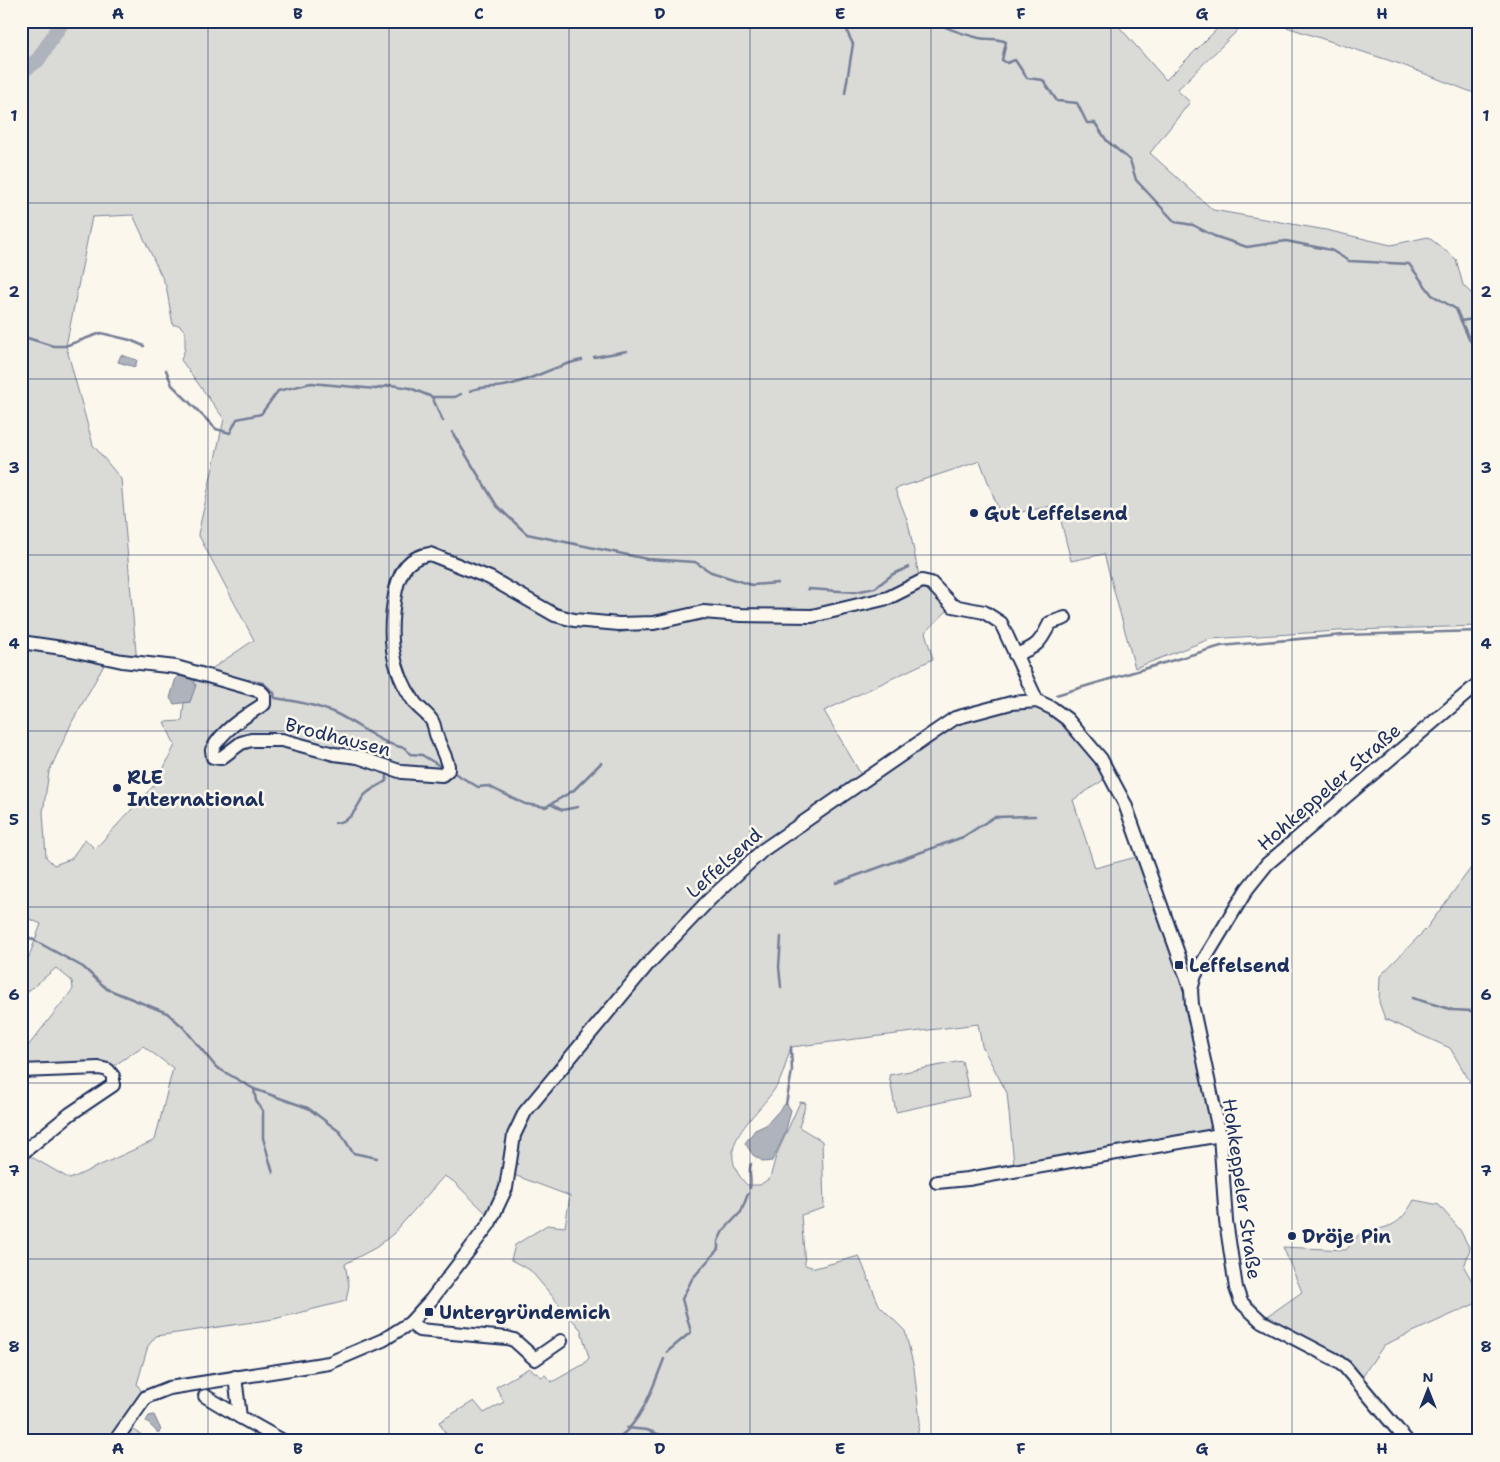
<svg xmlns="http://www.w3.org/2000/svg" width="1500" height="1462" font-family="'Shantell Sans',sans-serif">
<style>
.green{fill:#dadad7;stroke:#7a849a;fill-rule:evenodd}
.water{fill:#afb3bb;stroke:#747e96}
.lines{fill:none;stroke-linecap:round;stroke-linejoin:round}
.stream{stroke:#747e96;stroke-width:2.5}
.river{stroke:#afb3bb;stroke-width:15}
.minor-casing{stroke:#1b2f5e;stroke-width:16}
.minor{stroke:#fbf7ec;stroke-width:12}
.grid{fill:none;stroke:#1b2f5e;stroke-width:1;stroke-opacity:0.55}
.poi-dot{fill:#1b2f5e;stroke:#fbf7ec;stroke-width:2}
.labels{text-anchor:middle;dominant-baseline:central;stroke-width:5;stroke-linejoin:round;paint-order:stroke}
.poi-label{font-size:19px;font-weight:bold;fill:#1b2f5e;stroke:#fbf7ec;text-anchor:start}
.street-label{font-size:19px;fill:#1b2f5e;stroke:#fbf7ec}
.neatline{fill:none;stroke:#1b2f5e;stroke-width:2}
.grid-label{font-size:16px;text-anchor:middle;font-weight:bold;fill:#1b2f5e}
</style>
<rect width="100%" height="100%" fill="#fbf7ec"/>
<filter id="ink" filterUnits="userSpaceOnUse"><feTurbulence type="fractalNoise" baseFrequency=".02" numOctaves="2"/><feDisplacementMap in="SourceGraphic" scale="10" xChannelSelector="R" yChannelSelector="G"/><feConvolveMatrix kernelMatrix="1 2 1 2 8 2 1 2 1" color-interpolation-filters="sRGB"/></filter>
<g filter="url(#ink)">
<g class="green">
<path d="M21 21H1114L1166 80 1225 21H1247L1177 90 1190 102 1150 153 1213 210 1326 230 1391 245 1428 237 1456 259 1463 285 1479 301V626L1354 630 1210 639 1135 668 1104 554 1071 561 1057 505 1001 516 980 461 895 489 908 522 919 576 904 587 816 621 899 601 916 588 924 587 931 590 948 610 925 632 933 659 824 711 862 776 759 847 713 903 767 854 953 725 972 716 1034 705 1046 709 1062 722 1108 777 1073 800 1095 868 1140 856 1185 984 1191 1032 1213 1123 1205 1133 1014 1164 1007 1093 982 1046 978 1024 791 1047C787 1057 785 1070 780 1080 762 1116 707 1143 747 1185H760L770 1178 776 1156 800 1102 806 1103 799 1127 822 1141 824 1208 801 1215 805 1265 815 1268 859 1256 879 1305 905 1331 914 1368 920 1422 916 1441H450L439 1422 474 1401 484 1413 504 1402 496 1387 529 1368 542 1377 545 1375 552 1382 584 1364 589 1358 581 1330 530 1270 511 1260 515 1245 547 1225 565 1227 570 1196 506 1172 488 1215 453 1181 444 1176 394 1233 377 1247 345 1264 349 1285 346 1301 274 1319 156 1336 148 1346 137 1384 145 1397 125 1424 151 1441H21V1148L23 1152 70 1179 155 1140 173 1068 143 1046 108 1070 21 1071V1055L73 989 72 981 56 968 21 997V962H27L41 924 21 915ZM133 215 166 286 173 325H179L185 331V349L181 360 224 419 198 534 254 640 204 674 193 675 190 678 195 681 190 702 184 703 182 721 164 722 175 745 157 782 95 849 85 839 71 859 54 865 46 857 43 812 49 772 72 722 108 658 137 663 121 479 93 445 66 346 92 217ZM691 609 655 627 618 633 653 618Z"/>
<polygon points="1268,21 1479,21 1479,95 1400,64"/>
<polygon points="1479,857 1479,1097 1450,1048 1385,1019 1379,1002 1380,976 1426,929"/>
<polygon points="962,1061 970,1096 896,1112 889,1075"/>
<path d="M1414 1200 1439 1205 1460 1230 1470 1249 1464 1267 1479 1293V1302L1384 1345 1361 1378 1265 1318 1302 1292 1283 1247 1346 1250 1361 1232C1391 1227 1399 1227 1414 1200Z"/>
</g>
<g class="water">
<polygon points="121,355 137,360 135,367 118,362"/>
<polygon points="179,676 190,678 196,685 190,702 174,704 170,698 176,678"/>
<polygon points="786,1103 791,1110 785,1134 772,1161 764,1162 753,1155 745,1143 755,1130 766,1125"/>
<polygon points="154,1415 161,1430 158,1433 146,1421 149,1416"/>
</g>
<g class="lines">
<g class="stream">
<path d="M933 21C947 29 963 34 979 38 989 40 997 38 1006 42L1002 60 1007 63 1015 60 1027 78 1043 80 1057 101 1077 103 1087 123H1095L1107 141 1130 160 1136 180 1175 222 1193 225 1214 236 1247 247 1286 241 1331 250 1349 261 1409 264 1432 295 1456 309 1469 339 1479 352"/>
<polyline points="845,93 853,44 848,34 846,21"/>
<polyline points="1461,321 1479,318"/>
<polyline points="21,336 53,346 65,346 101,333 130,340 144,346"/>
<polyline points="594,357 627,351"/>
<polyline points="166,370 172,385 216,429 230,433 237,419 261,414 278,391 311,383 376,389 391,385 410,388 432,397 443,421"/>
<path d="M470 391C481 386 492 388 504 386 531 381 555 365 582 360"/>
<polyline points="432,397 455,397 461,394"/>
<polyline points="452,432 497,506 527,534 647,559 695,562 711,572 752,585 778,583"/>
<polyline points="808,589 855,592 875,588 893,574 909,567"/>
<path d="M245 680 263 683 274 693 275 698C295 701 316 705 335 713 359 724 379 744 405 748L410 754 422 755 440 766"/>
<polyline points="1056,695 1221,646 1343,635 1479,631"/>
<polyline points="386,742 388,762"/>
<polyline points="456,774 478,787 488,786 525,804 546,807 574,790 601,763"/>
<polyline points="550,804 562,810 578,807"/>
<path d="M335 823C352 821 355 810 363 797 368 790 379 786 386 781L388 772"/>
<polyline points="836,883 963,837 994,817 1035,816"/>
<polyline points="21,933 83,967 107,989 167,1013 183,1027 216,1067 254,1089 308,1108 340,1132 353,1153 377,1158"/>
<polyline points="781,937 779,967 781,987"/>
<polyline points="1412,998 1453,1010 1472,1011"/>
<polyline points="254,1089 256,1101 263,1111 263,1138 273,1173"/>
<polyline points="786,1104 792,1071 791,1047"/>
<path d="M750 1188C752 1179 748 1172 751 1164"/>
<polyline points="667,1352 691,1332 682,1299 692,1279 718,1249 718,1241 723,1231 741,1212 748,1194"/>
<polyline points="627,1428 647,1430 677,1441"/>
<path d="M619 1437C642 1422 654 1384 664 1359"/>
<polyline points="611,1441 613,1440"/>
</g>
<polyline class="river" points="21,72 38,60 63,21"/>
<defs>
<g id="minor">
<path d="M21 642 62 648 122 661 176 667 260 691 264 695V704C245 716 222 730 212 750L213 757 221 758 241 743 251 740H282L334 754 358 757 402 772 442 775 448 770V766C446 756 440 747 437 737 435 733 435 727 433 723 430 715 420 710 415 703 389 667 388 631 396 589 401 569 409 557 430 554L490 578 555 615 574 620 619 624 654 623 703 612 741 615 812 616 888 598 922 581 931 583 953 606 984 612 1001 623 1037 701"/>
<path d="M1015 655C1037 647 1040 643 1050 623L1065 618"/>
<polyline points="21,1071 99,1068 108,1070 113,1076 113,1085 70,1114 21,1154"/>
<polyline points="937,1182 968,1179 1220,1135"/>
<polyline points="410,1323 419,1330 507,1338 514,1340 535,1359 561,1341"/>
<polyline points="235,1377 240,1417 283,1441"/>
<polyline points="205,1396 240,1417"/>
<polyline points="115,1441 146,1397 169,1388 329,1363 383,1340 410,1323 431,1300 489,1224 506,1188 514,1135 525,1112 648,964 709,900 763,850 955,718 1011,703 1037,701 1052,708 1067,719 1101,759 1125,804 1191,990"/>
<polyline points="1407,1441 1345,1367 1334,1359 1261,1321 1241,1302 1236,1288 1226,1221 1220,1135 1192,1005 1191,990 1195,975 1247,889 1267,864 1479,683"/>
</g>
</defs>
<use href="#minor" class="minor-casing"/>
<use href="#minor" class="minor"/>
</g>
</g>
<path class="grid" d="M208 21V1441M389 21V1441M569 21V1441M750 21V1441M931 21V1441M1111 21V1441M1292 21V1441M21 203H1479M21 379H1479M21 555H1479M21 731H1479M21 907H1479M21 1083H1479M21 1259H1479"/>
<g class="poi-dot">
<circle cx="974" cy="513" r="5"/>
<circle cx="117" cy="788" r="5"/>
<rect x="1174" y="960" width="10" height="10" rx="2.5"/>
<circle cx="1292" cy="1236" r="5"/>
<rect x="424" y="1307" width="10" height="10" rx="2.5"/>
</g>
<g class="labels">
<g class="poi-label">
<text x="984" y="513">Gut Leffelsend</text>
<text x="127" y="777">RLE<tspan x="127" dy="22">International</tspan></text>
<text x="1189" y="965">Leffelsend</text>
<text x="1302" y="1236">Dröje Pin</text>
<text x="439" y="1312">Untergründemich</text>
</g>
<g class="street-label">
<text transform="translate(338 737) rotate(14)">Brodhausen</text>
<text transform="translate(1329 787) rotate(-41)">Hohkeppeler Straße</text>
<text transform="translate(724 863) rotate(-42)">Leffelsend</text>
<text transform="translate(1242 1189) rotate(82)">Hohkeppeler Straße</text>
</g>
</g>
<rect width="1500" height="1462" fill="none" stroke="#fbf7ec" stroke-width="55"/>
<g transform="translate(1428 1390)" stroke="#fbf7ec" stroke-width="4" paint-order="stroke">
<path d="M0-4L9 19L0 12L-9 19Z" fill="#1b2f5e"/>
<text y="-8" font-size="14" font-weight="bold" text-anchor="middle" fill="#1b2f5e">N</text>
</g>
<rect x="28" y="28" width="1444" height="1406" class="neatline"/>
<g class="grid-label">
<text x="118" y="19">A</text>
<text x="298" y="19">B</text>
<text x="479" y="19">C</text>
<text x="660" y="19">D</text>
<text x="840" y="19">E</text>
<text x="1021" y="19">F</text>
<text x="1202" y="19">G</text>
<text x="1382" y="19">H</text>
<text x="14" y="121">1</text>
<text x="1486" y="121">1</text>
<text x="14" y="297">2</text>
<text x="1486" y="297">2</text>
<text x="14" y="473">3</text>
<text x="1486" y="473">3</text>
<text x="14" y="649">4</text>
<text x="1486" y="649">4</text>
<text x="14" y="825">5</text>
<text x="1486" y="825">5</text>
<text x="14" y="1000">6</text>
<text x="1486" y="1000">6</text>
<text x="14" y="1176">7</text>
<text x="1486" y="1176">7</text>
<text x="14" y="1352">8</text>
<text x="1486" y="1352">8</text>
<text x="118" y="1454">A</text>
<text x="298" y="1454">B</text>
<text x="479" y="1454">C</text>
<text x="660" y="1454">D</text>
<text x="840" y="1454">E</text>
<text x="1021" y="1454">F</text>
<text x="1202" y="1454">G</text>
<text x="1382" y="1454">H</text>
</g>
</svg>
